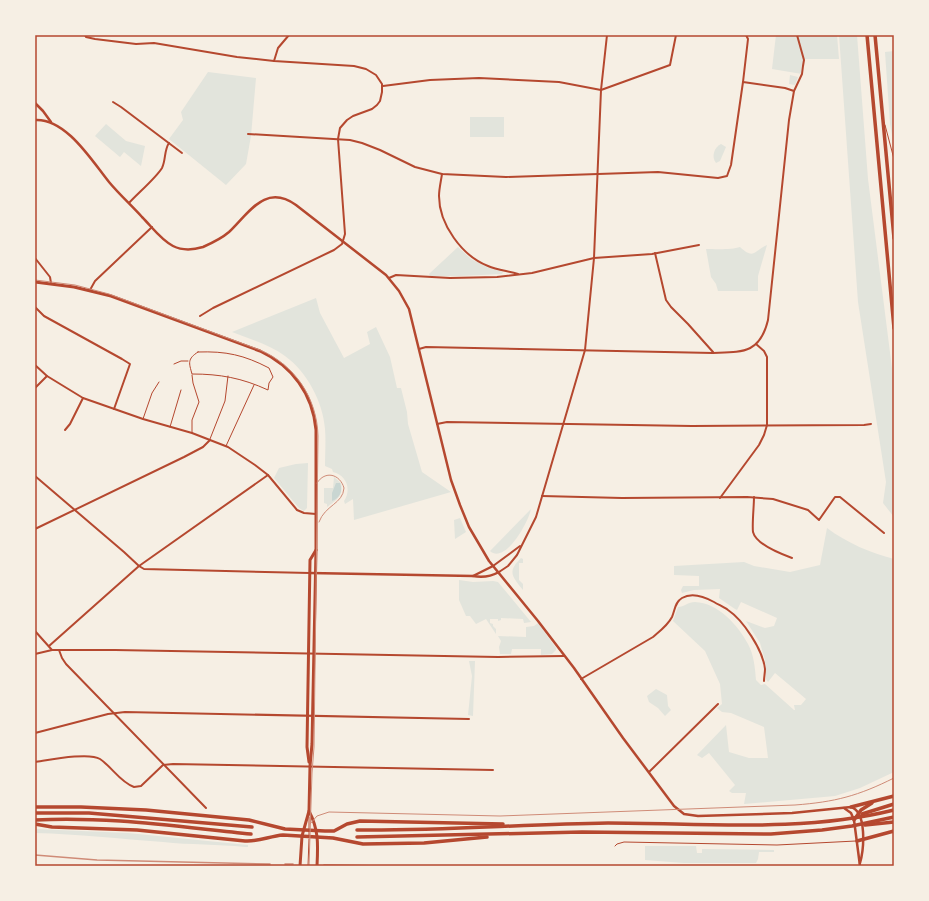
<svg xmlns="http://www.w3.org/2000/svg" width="929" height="901" font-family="'Source Sans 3',sans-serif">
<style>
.green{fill:#e2e4dc}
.water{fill:#c9d6d2}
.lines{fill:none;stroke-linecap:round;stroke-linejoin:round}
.service{stroke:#b5482f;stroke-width:1}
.minor{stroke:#b5482f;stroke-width:2}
.tertiary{stroke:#b5482f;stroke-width:2.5}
.secondary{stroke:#b5482f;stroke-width:3}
.trunk{stroke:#b5482f;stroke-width:3.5}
.tram{stroke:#cf8b77;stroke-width:1}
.rail{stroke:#cf8b77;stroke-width:1.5}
.neatline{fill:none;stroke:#b5482f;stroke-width:1.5}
</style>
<rect width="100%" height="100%" fill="#f6efe4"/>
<g class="green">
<polygon points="776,35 837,35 839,59 805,59 804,60 802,74 772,69"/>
<polygon points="839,35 857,35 868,179 894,384 894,517 883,503 886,482 858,302"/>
<polygon points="894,51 894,147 890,124 885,52"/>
<polygon points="208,72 256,78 251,136 246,164 226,185 169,139 183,120 181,112"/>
<polygon points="790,75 798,77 795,85 789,84"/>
<rect x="470" y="117" width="34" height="20"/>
<polygon points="106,124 126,141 145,146 141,166 124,152 120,157 95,136"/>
<path d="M721 144 726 147 720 161 716 163C711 157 714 147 721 144Z"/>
<path d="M767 245 758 276V291H718L716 284 711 277 706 249C715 249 732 250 740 247 754 260 754 251 767 245Z"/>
<polygon points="458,247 471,259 489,268 503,272 502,274 460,276 430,276 429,274"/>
<path d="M316 298 320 313 344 358 370 344 367 332 376 327 390 357 397 388H401L407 412 408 424 422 472 451 492 354 520 353 499 345 504 344 501C352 489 346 475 333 472L332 469 325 466C325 454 326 441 325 429 323 402 307 372 285 356 270 345 250 339 232 332Z"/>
<polygon points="308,463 307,508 304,511 299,508 274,478 279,468 296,464"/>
<path d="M334 477 341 483C344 496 335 501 327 507V504L324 503V488H333Z"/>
<path d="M531 509C529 521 505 565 490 551Z"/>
<polygon points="460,518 466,532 455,539 454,520"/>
<path d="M827 528C847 543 871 553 894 559V772L860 788 835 796 744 804 746 793H732L729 791 735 785 709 753 702 758 697 755 726 725 729 752 749 758H768L764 727 731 713 722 712 717 708 722 704 720 684 705 651 673 621 678 607C684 607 688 602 695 602 718 603 738 625 748 644 754 655 755 668 756 680L761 685 765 684 794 710H795L794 705H801L806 699 775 673 768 682 766 679 765 660 760 643 746 621 765 628 774 626 777 618 741 602 737 610 735 609 719 598 720 589 694 590 682 593 681 590 683 586H699V576L674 575V566L744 562 754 566 790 572 820 565Z"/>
<path d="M521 558 523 559V563H519V580L523 584V590C512 576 507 572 521 558Z"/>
<polygon points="459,580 473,582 493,581 498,582 531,622 524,623 523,619 501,618 501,620 498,621 498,619 490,619 490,623 493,624 493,626 496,629 496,634 486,619 476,624 470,616 466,616 459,600"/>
<polygon points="538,623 556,648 556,650 552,654 541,655 541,649 512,649 511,654 500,654 499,647 501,641 498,636 526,637 526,627 534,626"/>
<polygon points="469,661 475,661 473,716 468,715 472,676"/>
<polygon points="656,689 667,695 668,706 671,710 665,716 658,708 649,702 647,696"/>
<path d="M35 829 128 833 248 845V847H245C218 844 190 845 163 842 120 839 78 834 35 833Z"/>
<polygon points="645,846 696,846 697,853 702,853 702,849 774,850 774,852 759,852 758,859 756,863 684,863 645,860"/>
</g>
<path class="water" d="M336 483H340C343 491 340 498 332 501V493Z"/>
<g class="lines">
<g class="service">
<polyline points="885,125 894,159"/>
<path d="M198 352C226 351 244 355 269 368L273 377 269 383 268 390C242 378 220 374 192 374 189 363 187 359 198 352Z"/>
<polyline points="174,364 181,361 188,361"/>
<polyline points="192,375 193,383 199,402 192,420 192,433"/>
<polyline points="143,419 152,393 159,382"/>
<polyline points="170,427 181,390"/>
<polyline points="210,439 225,401 228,376"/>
<polyline points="226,446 254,385"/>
<polyline points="309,835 309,817"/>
<polyline points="615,846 617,844 624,842 777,845 856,841"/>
<polyline points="308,866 309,839"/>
</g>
<g class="minor">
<polyline points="85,35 86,37 95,39 136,44 154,43 237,57 274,61 354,66 366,69 376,75 382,84 382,92 380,101 377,105 372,109 353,116 347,120 340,128 338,139 345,234 342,244 334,250 213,308 200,316"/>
<polyline points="274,61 278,48 289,35"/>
<polyline points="743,82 748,39 746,35"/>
<polyline points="383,86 430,80 479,78 559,82 601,90 670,65 676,35"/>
<polyline points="113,102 121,107 182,153"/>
<polyline points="248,134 350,140 362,143 380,150 415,167 442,174 506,177 658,172 718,178 727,176 731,165 743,82 785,88 794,91"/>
<path d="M442 174C441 181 439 189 439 196 439 224 462 256 488 266 497 270 508 271 518 274"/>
<path d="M129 203C137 194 156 178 162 168 166 160 164 150 169 143"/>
<polyline points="655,253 666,300 671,307 688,324 713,352"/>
<polyline points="35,258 50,277 51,283"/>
<polyline points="389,278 396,275 450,278 497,277 532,273 594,258 652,254 699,245"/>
<polyline points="90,290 95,281 152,227"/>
<polyline points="35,307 44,316 122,359 130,364 114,409"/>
<path d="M419 349 426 347 713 353C742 352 760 354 768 320L789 120 794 91 802 74 803 66 804 60 797 35"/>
<polyline points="35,365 47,376 83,398 143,419 192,433 228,447 255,465 268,475 297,510 304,513 316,514"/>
<polyline points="35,388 47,376"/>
<polyline points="437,424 447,422 692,426 864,425 871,424"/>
<polyline points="65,430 70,424 83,398"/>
<polyline points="35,476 124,552 139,566 144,569 310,573"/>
<polyline points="542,496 622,498 747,497 773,499 808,510 819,520 835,497 840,497 884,533"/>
<path d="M754 497C754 506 752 524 753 532 756 544 781 554 792 558"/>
<polyline points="720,498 759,445 764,435 767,425 767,357 764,351 756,344"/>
<polyline points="35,529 184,457 203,447 210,440"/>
<polyline points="493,566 520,546"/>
<polyline points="499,572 508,566 517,555 536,517 585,350 594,258 601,90 607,35"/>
<polyline points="35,631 52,650"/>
<polyline points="49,646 139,566 268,475"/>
<polyline points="59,650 62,658 66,664 206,808"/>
<polyline points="35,654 52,650 115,650 498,657 564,656"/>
<path d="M581 679 653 637C660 631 668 625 672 617 675 610 675 602 682 598 692 592 705 597 714 602 719 605 724 607 728 610 743 620 763 650 765 669 765 673 764 677 764 681"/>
<polyline points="35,733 108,714 125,712 469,719"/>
<path d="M35 762C49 760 89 752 100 759 112 767 120 782 134 787L141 786 163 765 173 764 493 770"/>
<polyline points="649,772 718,704"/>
</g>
<g class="tertiary">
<polyline points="35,103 43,111 51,122"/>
<path d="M35 120C66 118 92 161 109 182 119 194 131 205 142 217 152 227 161 240 173 246 183 251 193 250 203 247 212 243 221 239 229 232 249 213 265 183 296 205L386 275 399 291 409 309 451 480 460 505 469 527 489 561 538 621 574 668 623 738 674 806 684 814 698 816 792 813 851 807C867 812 864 849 860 863"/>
<path d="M310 573 473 576C483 578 490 577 499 572"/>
<polyline points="473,576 493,566"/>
<polyline points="844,808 851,813 854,820 860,866"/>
</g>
<g class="secondary">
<path d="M35 282 74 287 111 296 260 351C292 366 313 394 316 430V549L312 744 310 766 309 811 302 836 300 866"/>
<polyline points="309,762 307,747 310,560 316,550"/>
<path d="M309 811C319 830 318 845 317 866"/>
</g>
<g class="trunk">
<polyline points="867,35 894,328"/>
<polyline points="875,35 894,238"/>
<polyline points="35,807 81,807 146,810 249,820 285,829 325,831 334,831 347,824 360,821 503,824"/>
<polyline points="851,807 894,796"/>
<polyline points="35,813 89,813 252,827"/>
<polyline points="862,814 894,804"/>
<path d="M35 820C107 816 179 827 251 834"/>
<polyline points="854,820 861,810 872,803"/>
<path d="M35 824 52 827 137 830 245 841C258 842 270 836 283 835L333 838 363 844 424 843 487 837"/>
<polyline points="865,825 894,822"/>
<path d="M357 830C440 831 524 824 608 823 703 823 801 833 894 810"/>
<polyline points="357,837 582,832 771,834 822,830 852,826 894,817"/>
<polyline points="857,841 894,831"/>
</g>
<g class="tram">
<path d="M35 280 75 285 109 294 260 350C295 365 317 398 318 436L314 747 312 773 309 866"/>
<path d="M317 483C325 470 340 474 344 488 343 504 325 505 319 522"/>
<path d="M310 824 317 816 329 812 500 816 795 805C835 802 858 796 894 778"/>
</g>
<g class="rail">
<polyline points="35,855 97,860 270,864"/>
<polyline points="285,864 293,864"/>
<polyline points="324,865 385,866"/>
<polyline points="561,866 617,866"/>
</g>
</g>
<rect width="929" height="901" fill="none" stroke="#f6efe4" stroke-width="72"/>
<rect x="36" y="36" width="857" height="829" class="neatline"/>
</svg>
